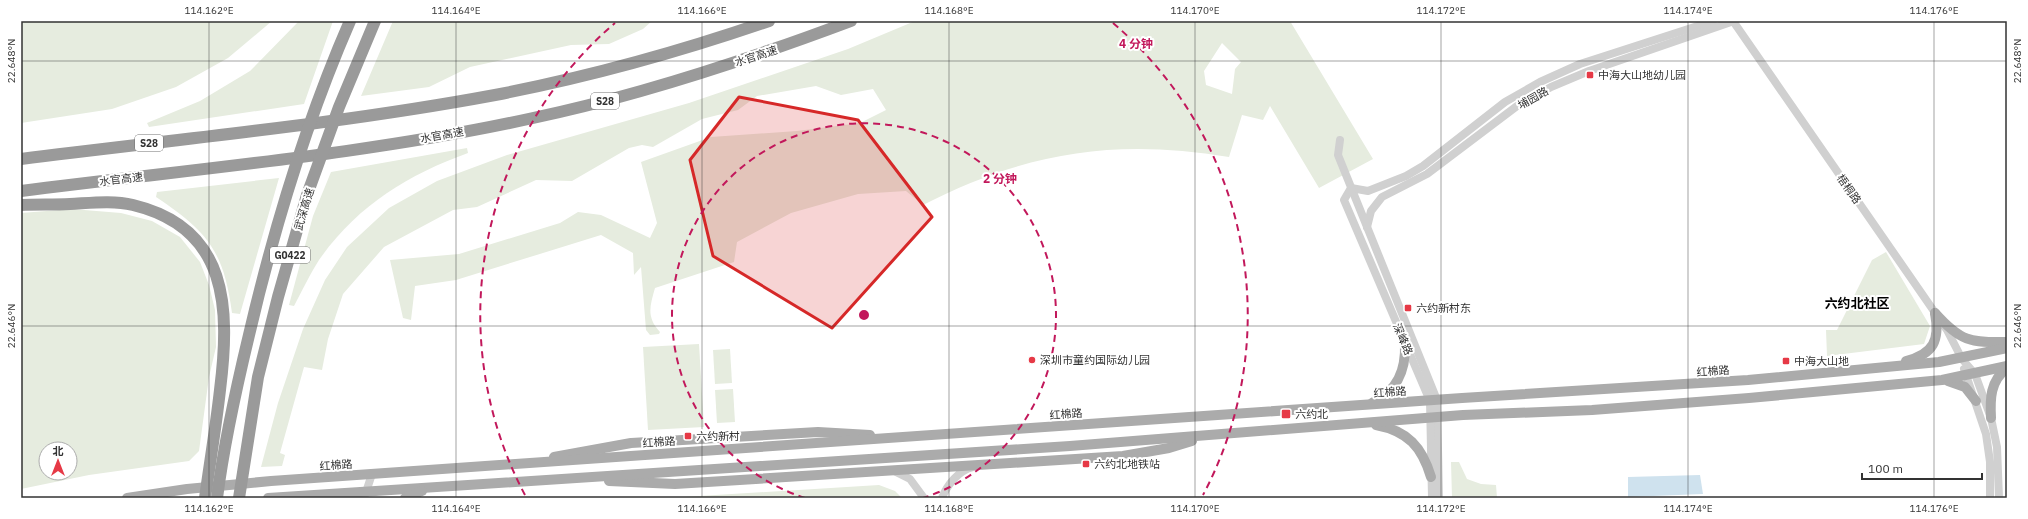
<svg xmlns="http://www.w3.org/2000/svg" width="2028" height="519" font-family="'IBM Plex Sans','Noto Sans SC',sans-serif">
<style>
.green{fill:#e6ecdf;fill-rule:evenodd}
.water{fill:#cfe2ee}
.lines{fill:none;stroke-linecap:round;stroke-linejoin:round}
.minor{stroke:#d0d0d0;stroke-width:8}
.major{stroke:#ababab;stroke-width:10}
.highway{stroke:#9a9a9a;stroke-width:12}
.marked{fill:#d62828;fill-opacity:0.2;stroke:#d62828;stroke-width:3;stroke-linejoin:round}
.ticks{fill:none;stroke:#333;stroke-width:1;stroke-opacity:0.45}
.ring{fill:none;stroke:#c2185b;stroke-width:2;stroke-dasharray:7 5}
.poi-dot{fill:#e63946;stroke:#fff;stroke-width:1.5}
.labels{text-anchor:middle;dominant-baseline:central;stroke-width:4;stroke-linejoin:round;paint-order:stroke}
.shield{fill:#fff;stroke:#707070;stroke-width:1}
.shield-label{font-size:10px;font-weight:bold;fill:#333}
.street-label{font-size:11px;fill:#333;stroke:#fff}
.poi-label{font-size:11px;fill:#333;stroke:#fff;text-anchor:start}
.quarter-label{font-size:13px;font-weight:bold;fill:#000;stroke:#fff}
.centre{fill:#c2185b;stroke:#fff;stroke-width:2}
.ring-label{font-size:12px;text-anchor:middle;font-weight:bold;fill:#c2185b;stroke:#fff;stroke-width:4;stroke-linejoin:round;paint-order:stroke}
.neatline{fill:none;stroke:#333;stroke-width:1.5}
.ticks-label{font-size:10px;text-anchor:middle;fill:#333}
</style>
<rect width="100%" height="100%" fill="#fff"/>
<g class="green">
<polygon points="21,21 272,21 228,58 176,87 112,109 21,123"/>
<polygon points="299,21 333,21 304,104 149,127 147,123 200,101 250,71"/>
<polygon points="393,21 652,21 643,29 609,44 571,45 470,67 429,87 361,96"/>
<path d="M915 21H1290L1373 159 1319 188 1270 106 1263 120 1242 115 1229 157C1115 138 1026 152 923 205L906 191 858 194 791 213 737 242 734 262 655 288C650 306 646 317 660 332L659 334 650 335 646 330 641 267 634 275 633 253 601 235 456 280 415 286 411 320 403 318 390 260 459 254 560 223 578 212 601 215 650 238 657 223 641 162 711 137 797 131 860 123 886 110 873 89 841 95 816 86 757 96 738 110 702 119 653 147 642 145 629 148 572 181 536 180 477 207 453 210 384 247 343 294 328 339 322 370 304 367 280 453 285 455 282 466 261 467 278 403 303 329 325 280 347 247 389 208 437 181 507 155 689 103 848 49ZM1222 43 1241 62 1235 69 1232 94 1206 85 1204 71Z"/>
<path d="M467 148 468 153C407 175 357 206 319 260 310 274 302 291 294 306L289 305 313 216 331 172Z"/>
<path d="M279 178 240 314 232 313C224 251 207 231 156 197L157 192Z"/>
<path d="M72 209 121 213 152 221 180 237 200 262 209 285 215 310 216 347 209 377 199 451 189 461 89 475 21 489V213ZM46 449H70V473H46Z"/>
<polygon points="1886,252 1930,326 1924,344 1827,356 1826,330 1837,330 1872,260"/>
<polygon points="699,344 704,427 648,430 643,347"/>
<polygon points="730,349 732,383 715,384 713,350"/>
<polygon points="733,389 735,422 717,423 715,390"/>
<polygon points="1451,462 1459,462 1467,479 1481,484 1496,485 1497,498 1452,498"/>
<polygon points="879,485 895,491 902,498 667,498"/>
</g>
<polygon class="water" points="1700,475 1703,494 1628,497 1628,477"/>
<g class="lines">
<g class="minor">
<polyline points="1733,21 1947,330 1962,359 1975,374 1991,418 1997,447 1999,498"/>
<polyline points="1340,140 1338,155 1437,400 1439,498"/>
<polyline points="1351,188 1368,191 1406,176 1423,166 1505,102 1540,82 1580,64 1713,21"/>
<polyline points="1351,188 1344,200 1430,401 1432,498"/>
<polyline points="1367,227 1371,211 1382,197 1427,174 1517,106 1551,87 1589,71 1734,21"/>
<polyline points="1964,369 1986,434 1990,462 1990,498"/>
<polyline points="894,471 910,479 924,498"/>
<polyline points="364,498 372,474"/>
<path d="M942 498C947 485 959 470 973 467"/>
</g>
<g class="major">
<path d="M1935 313C1960 341 1970 343 2007 342"/>
<path d="M1906 361C1934 354 1940 340 1935 313"/>
<polyline points="1948,381 1965,387 1976,401"/>
<path d="M1372 403C1398 391 1406 370 1405 343"/>
<path d="M1991 418C1990 399 1990 381 2007 368"/>
<path d="M1376 425C1408 431 1422 447 1431 477"/>
<polyline points="554,457 631,443 818,432 870,435"/>
<polyline points="609,481 675,484 1123,456 1169,448 1192,441"/>
<polyline points="127,498 187,489 271,481 1462,398 1748,380 1939,362 2007,348"/>
<polyline points="268,498 1070,446 1463,415 1592,410 1749,398 1942,380 2007,366"/>
<polyline points="405,498 422,491"/>
</g>
<g class="highway">
<path d="M21 159C179 139 339 124 495 95 589 77 679 52 769 21"/>
<path d="M21 191C191 169 365 155 533 118 642 95 747 60 851 21"/>
<path d="M21 205C37 204 53 205 70 204 90 203 113 200 133 205 229 228 230 309 220 390 216 426 210 462 205 498"/>
<path d="M217 498C224 443 236 389 249 335 274 228 306 122 350 21"/>
<polyline points="239,498 258,377 278,297 307,195 339,107 375,21"/>
</g>
</g>
<path class="marked" d="M739 97 858 120 932 217 832 328 713 256 690 160Z"/>
<path class="ticks" d="M209 21V498M456 21V498M702 21V498M949 21V498M1195 21V498M1441 21V498M1688 21V498M1934 21V498M21 61H2007M21 326H2007"/>
<g class="ring">
<path d="M805 498A192 192 0 1 1 923 498"/>
<path d="M525 495A384 384 0 0 1 615 23M1113 23A384 384 0 0 1 1203 495"/>
</g>
<g class="poi-dot">
<rect x="1586" y="71" width="8" height="8" rx="2"/>
<rect x="1404" y="304" width="8" height="8" rx="2"/>
<circle cx="1032" cy="360" r="4"/>
<rect x="1782" y="357" width="8" height="8" rx="2"/>
<rect x="1281" y="409" width="10" height="10" rx="2"/>
<rect x="684" y="432" width="8" height="8" rx="2"/>
<rect x="1082" y="460" width="8" height="8" rx="2"/>
</g>
<g class="labels">
<g class="shield">
<rect x="591" y="93" width="28" height="16" rx="3"/>
<rect x="135" y="135" width="28" height="16" rx="3"/>
<rect x="270" y="247" width="40" height="16" rx="3"/>
</g>
<g class="shield-label">
<text x="605" y="101">S28</text>
<text x="149" y="143">S28</text>
<text x="290" y="255">G0422</text>
</g>
<g class="street-label">
<text transform="translate(756 56) rotate(-18)">水官高速</text>
<text transform="translate(1533 98) rotate(-29)">埔园路</text>
<text transform="translate(442 135) rotate(-10)">水官高速</text>
<text transform="translate(121 179) rotate(-7)">水官高速</text>
<text transform="translate(1849 189) rotate(55)">梧桐路</text>
<text transform="translate(304 209) rotate(-73)">武深高速</text>
<text transform="translate(1403 339) rotate(67)">深峰路</text>
<text transform="translate(1713 371) rotate(-4)">红棉路</text>
<text transform="translate(1390 392) rotate(-4)">红棉路</text>
<text transform="translate(1066 414) rotate(-4)">红棉路</text>
<text transform="translate(659 442) rotate(-4)">红棉路</text>
<text transform="translate(336 465) rotate(-4)">红棉路</text>
</g>
<g class="poi-label">
<text x="1598" y="75">中海大山地幼儿园</text>
<text x="1416" y="308">六约新村东</text>
<text x="1040" y="360">深圳市童约国际幼儿园</text>
<text x="1794" y="361">中海大山地</text>
<text x="1295" y="414">六约北</text>
<text x="696" y="436">六约新村</text>
<text x="1094" y="464">六约北地铁站</text>
</g>
<g class="quarter-label">
<text x="1857" y="303">六约北社区</text>
</g>
</g>
<circle cx="864" cy="315" r="6" class="centre"/>
<g class="ring-label">
<text x="1136" y="48">4 分钟</text>
<text x="1000" y="183">2 分钟</text>
</g>
<rect width="2028" height="519" fill="none" stroke="#ffffff" stroke-width="44"/>
<g transform="translate(58 461)"><circle r="19" fill="#ffffff" stroke="#adadad"/>
<path d="M0-3L7 15L0 10L-7 15Z" fill="#e63946"/>
<text y="-6" font-size="11" font-weight="bold" text-anchor="middle" fill="#333333">北</text>
</g>
<path d="M1862 473v6h120v-6" fill="none" stroke="#333333" stroke-width="2"/>
<text x="1868" y="473" font-size="12" fill="#333333" stroke="#ffffff" stroke-width="3" paint-order="stroke">100 m</text>
<rect x="22" y="22" width="1984" height="475" class="neatline"/>
<g class="ticks-label">
<text x="209" y="14">114.162°E</text>
<text x="456" y="14">114.164°E</text>
<text x="702" y="14">114.166°E</text>
<text x="949" y="14">114.168°E</text>
<text x="1195" y="14">114.170°E</text>
<text x="1441" y="14">114.172°E</text>
<text x="1688" y="14">114.174°E</text>
<text x="1934" y="14">114.176°E</text>
<text transform="translate(11 61) rotate(-90)" y="4">22.648°N</text>
<text transform="translate(2017 61) rotate(-90)" y="4">22.648°N</text>
<text transform="translate(11 326) rotate(-90)" y="4">22.646°N</text>
<text transform="translate(2017 326) rotate(-90)" y="4">22.646°N</text>
<text x="209" y="512">114.162°E</text>
<text x="456" y="512">114.164°E</text>
<text x="702" y="512">114.166°E</text>
<text x="949" y="512">114.168°E</text>
<text x="1195" y="512">114.170°E</text>
<text x="1441" y="512">114.172°E</text>
<text x="1688" y="512">114.174°E</text>
<text x="1934" y="512">114.176°E</text>
</g>
</svg>
